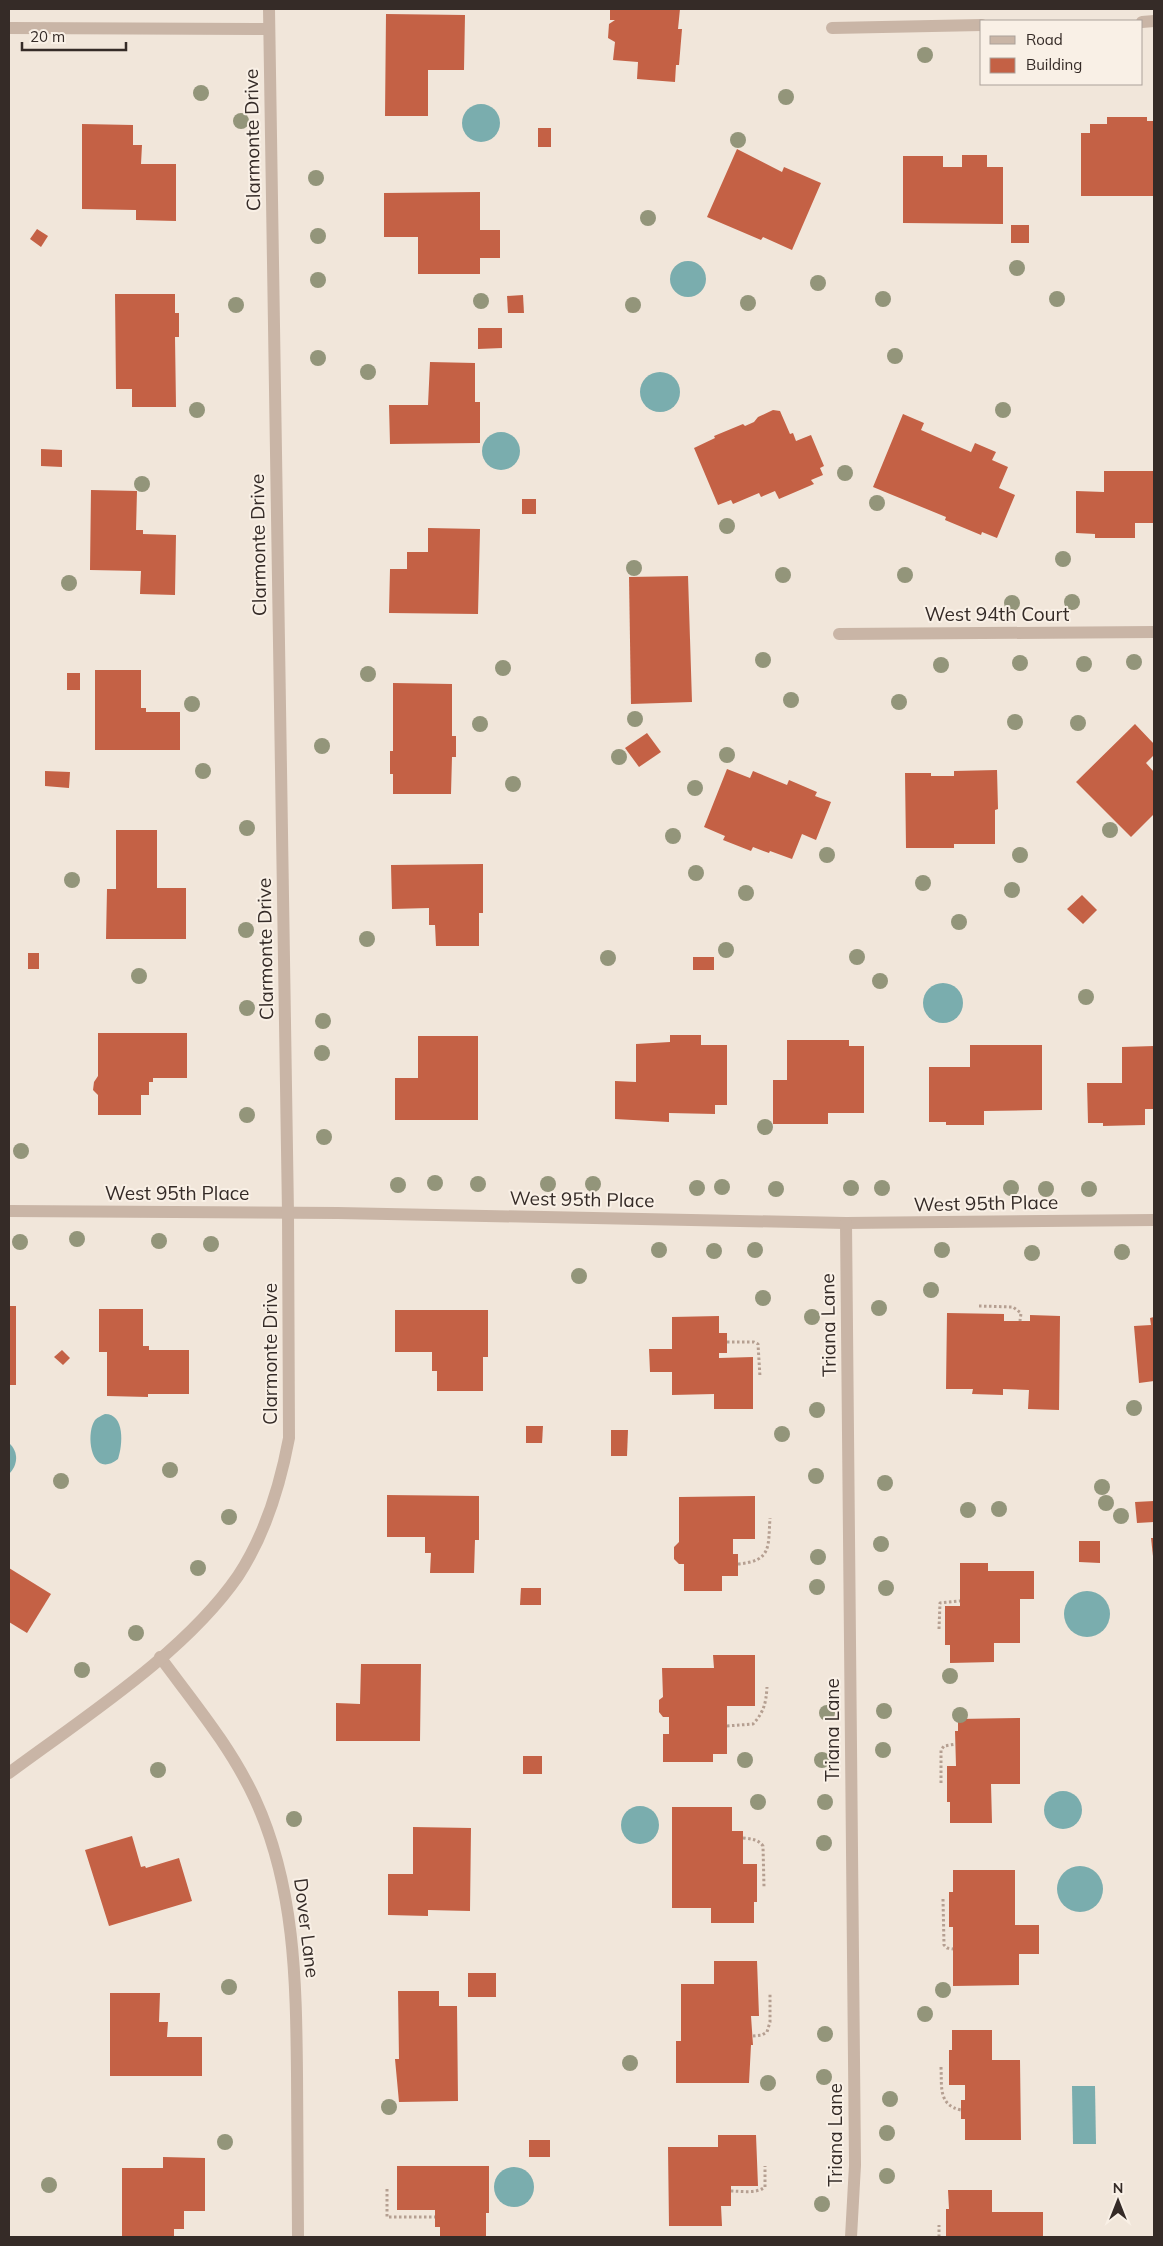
<svg xmlns="http://www.w3.org/2000/svg" width="1163" height="2246" font-family="Mulish,sans-serif">
<style>
.water{fill:#7aadae}
.building{fill:#c46145}
.lines{fill:none;stroke-linecap:round;stroke-linejoin:round}
.path{stroke:#b59f91;stroke-width:3;stroke-dasharray:2.5 2.5;stroke-linecap:butt}
.street{stroke:#c9b5a6;stroke-width:12}
.tree{fill:#93957a}
.labels{text-anchor:middle;dominant-baseline:central;stroke-width:4;stroke-linejoin:round;paint-order:stroke}
.street-label{font-size:19px;fill:#352b27;stroke:#f9f0e6}
</style>
<rect width="100%" height="100%" fill="#f1e6da"/>
<g class="water">
<circle cx="481" cy="123" r="19"/>
<circle cx="688" cy="279" r="18"/>
<circle cx="660" cy="392" r="20"/>
<circle cx="501" cy="451" r="19"/>
<circle cx="943" cy="1003" r="20"/>
<path d="M105 1414C125 1414 123 1445 118 1459 91 1480 85 1434 95 1420 98 1417 101 1416 105 1414Z"/>
<path d="M9 1443C19 1452 18 1465 9 1474Z"/>
<circle cx="1087" cy="1614" r="23"/>
<circle cx="1063" cy="1810" r="19"/>
<circle cx="640" cy="1825" r="19"/>
<circle cx="1080" cy="1889" r="23"/>
<polygon points="1072,2086 1095,2086 1096,2144 1073,2144"/>
<circle cx="514" cy="2187" r="20"/>
</g>
<g class="building">
<polygon points="610,9 680,9 678,29 682,29 679,65 676,65 675,82 637,79 638,62 613,60 615,42 608,38 609,24 615,20 610,20"/>
<polygon points="386,14 465,15 464,70 428,70 428,116 385,116"/>
<polygon points="1107,117 1147,117 1147,121 1154,121 1154,196 1081,196 1081,133 1090,133 1090,124 1107,124"/>
<polygon points="82,124 133,125 133,145 142,145 141,164 176,164 176,221 136,220 136,210 82,209"/>
<rect x="538" y="128" width="13" height="19"/>
<polygon points="737,149 782,172 784,167 821,183 792,250 763,237 761,240 707,217"/>
<polygon points="962,155 987,155 987,167 1003,167 1003,224 903,223 903,156 943,156 943,167 962,167"/>
<polygon points="480,192 480,230 500,230 500,258 480,258 480,274 418,274 418,237 384,237 384,193"/>
<rect x="1011" y="225" width="18" height="18"/>
<polygon points="37,229 48,236 41,247 30,239"/>
<polygon points="115,294 175,294 175,313 179,313 179,337 175,337 176,407 132,407 132,389 116,389"/>
<polygon points="523,295 524,313 508,313 507,296"/>
<polygon points="478,328 502,328 502,348 478,349"/>
<polygon points="430,362 475,363 475,402 480,402 480,443 390,444 389,405 428,405"/>
<polygon points="773,410 780,411 790,434 793,433 796,441 811,435 824,466 820,468 823,475 811,480 814,484 779,499 775,491 761,497 759,493 733,504 731,500 718,505 694,448 715,438 714,436 743,424 745,426 754,422 758,417"/>
<polygon points="903,414 924,423 921,430 971,452 975,443 996,452 992,460 1008,467 999,488 1015,495 997,538 982,532 981,535 945,520 946,517 873,487"/>
<polygon points="41,449 62,450 62,467 41,466"/>
<polygon points="1104,471 1154,471 1154,523 1135,523 1135,538 1095,538 1095,534 1076,533 1076,491 1104,492"/>
<polygon points="91,490 137,491 136,530 143,530 143,534 176,535 175,595 140,594 141,571 90,570"/>
<rect x="522" y="499" width="14" height="15"/>
<polygon points="428,528 480,529 478,614 389,613 390,569 407,569 407,552 428,552"/>
<polygon points="688,576 692,702 631,704 629,577"/>
<polygon points="95,670 141,670 141,708 146,708 146,712 180,712 180,750 95,750"/>
<rect x="67" y="673" width="13" height="17"/>
<polygon points="393,683 452,684 452,736 456,736 456,757 452,757 451,794 393,794 393,774 390,774 390,751 393,751"/>
<polygon points="1135,724 1154,744 1154,755 1146,763 1154,772 1154,814 1131,837 1076,782"/>
<polygon points="647,733 661,752 639,767 625,748"/>
<polygon points="727,769 750,778 753,771 787,785 789,780 817,792 815,796 831,802 816,840 802,834 792,859 770,851 769,853 753,847 751,851 723,840 725,836 704,827"/>
<polygon points="997,770 998,809 995,810 995,844 954,844 954,848 906,848 905,773 931,773 931,776 954,776 954,771"/>
<polygon points="45,771 70,772 69,788 45,786"/>
<polygon points="116,830 157,830 157,888 186,888 186,939 106,939 107,889 116,889"/>
<polygon points="483,864 483,913 479,913 479,946 436,946 435,925 429,925 429,908 392,909 391,865"/>
<polygon points="1082,895 1097,910 1083,924 1067,909"/>
<rect x="28" y="953" width="11" height="16"/>
<rect x="693" y="957" width="21" height="13"/>
<polygon points="98,1033 187,1033 187,1078 153,1078 153,1082 149,1082 149,1095 141,1095 141,1115 98,1115 98,1095 93,1090 94,1082 98,1076"/>
<polygon points="670,1035 701,1035 701,1045 727,1045 727,1105 715,1105 715,1114 669,1113 669,1122 615,1119 615,1081 636,1082 636,1044 670,1042"/>
<polygon points="418,1036 478,1036 478,1120 395,1120 395,1078 418,1078"/>
<polygon points="787,1040 849,1040 849,1046 864,1046 864,1113 828,1113 828,1124 773,1124 773,1080 787,1080"/>
<polygon points="970,1045 1042,1045 1042,1110 984,1111 984,1125 946,1125 946,1122 929,1122 929,1067 970,1067"/>
<polygon points="1154,1046 1154,1109 1145,1109 1145,1125 1103,1126 1103,1123 1088,1123 1087,1083 1122,1083 1122,1047"/>
<rect x="9" y="1306" width="7" height="79"/>
<polygon points="99,1309 143,1309 143,1346 149,1346 149,1350 189,1350 189,1394 148,1394 148,1397 107,1396 107,1352 99,1352"/>
<polygon points="395,1310 488,1310 488,1357 483,1357 483,1391 437,1391 437,1371 432,1371 432,1352 395,1352"/>
<polygon points="947,1313 1004,1314 1004,1321 1030,1321 1030,1315 1060,1316 1059,1410 1028,1409 1029,1390 1003,1389 1003,1395 972,1394 973,1389 946,1389"/>
<polygon points="719,1316 719,1333 727,1333 727,1353 719,1353 719,1358 753,1357 753,1409 714,1409 714,1394 672,1395 672,1372 650,1372 649,1349 672,1349 672,1317"/>
<polygon points="1154,1317 1154,1381 1139,1383 1134,1326 1151,1325 1150,1318"/>
<polygon points="62,1350 70,1358 63,1365 54,1357"/>
<polygon points="526,1426 543,1426 542,1443 526,1443"/>
<polygon points="611,1430 628,1430 627,1456 611,1456"/>
<polygon points="387,1495 479,1496 479,1540 475,1540 474,1573 430,1573 431,1553 425,1553 425,1537 387,1537"/>
<polygon points="755,1496 755,1539 733,1539 733,1554 738,1554 738,1576 722,1576 722,1591 684,1591 684,1564 679,1564 674,1559 674,1547 679,1542 679,1497"/>
<polygon points="1154,1501 1154,1522 1137,1523 1135,1502"/>
<polygon points="1151,1538 1154,1538 1154,1556 1153,1556"/>
<polygon points="1079,1541 1100,1541 1100,1563 1079,1562"/>
<polygon points="960,1563 988,1563 988,1571 1034,1571 1034,1599 1020,1599 1020,1643 994,1643 994,1662 950,1663 950,1645 945,1645 945,1606 960,1606"/>
<polygon points="9,1568 51,1594 27,1633 9,1622"/>
<polygon points="521,1588 541,1588 541,1605 520,1605"/>
<polygon points="713,1655 755,1655 755,1706 727,1706 727,1754 713,1754 713,1762 663,1762 663,1734 669,1734 669,1717 663,1717 659,1712 659,1700 663,1697 662,1668 714,1668"/>
<polygon points="361,1664 421,1664 420,1741 336,1741 336,1703 360,1704"/>
<polygon points="1020,1718 1020,1784 991,1784 992,1823 950,1823 950,1802 947,1802 947,1766 956,1766 955,1731 958,1731 958,1719"/>
<rect x="523" y="1756" width="19" height="18"/>
<polygon points="672,1807 732,1807 732,1831 743,1831 743,1864 757,1864 757,1902 754,1902 754,1923 711,1923 711,1908 672,1908"/>
<polygon points="413,1827 471,1828 470,1911 428,1910 428,1916 388,1915 388,1874 413,1874"/>
<polygon points="132,1836 141,1867 145,1866 146,1868 179,1858 192,1901 109,1926 85,1850"/>
<polygon points="953,1870 1015,1870 1015,1925 1039,1925 1039,1954 1019,1954 1019,1985 953,1986 953,1927 949,1927 949,1892 953,1892"/>
<polygon points="714,1961 757,1961 759,2016 751,2016 753,2045 751,2045 749,2083 676,2083 676,2041 681,2041 681,1984 714,1984"/>
<rect x="468" y="1973" width="28" height="24"/>
<polygon points="398,1991 439,1991 439,2006 457,2006 458,2101 399,2102 395,2059 399,2059"/>
<polygon points="110,1993 160,1993 159,2022 168,2022 167,2037 202,2037 202,2076 110,2076"/>
<polygon points="952,2030 992,2030 992,2060 1020,2060 1021,2140 965,2140 965,2119 961,2119 961,2100 965,2100 965,2085 949,2085 949,2050 952,2050"/>
<polygon points="718,2135 756,2135 758,2186 731,2186 731,2206 721,2206 722,2226 669,2226 668,2147 718,2147"/>
<rect x="529" y="2140" width="21" height="17"/>
<polygon points="163,2157 205,2158 205,2211 184,2211 184,2229 174,2229 174,2237 122,2237 122,2168 163,2168"/>
<polygon points="397,2166 489,2166 489,2213 486,2213 486,2237 440,2237 440,2227 435,2227 435,2210 397,2210"/>
<polygon points="948,2190 992,2190 992,2212 1043,2212 1043,2237 946,2237 946,2209 949,2209"/>
</g>
<g class="lines">
<g class="path">
<polyline points="979,1306 1013,1307 1021,1313 1020,1321"/>
<polyline points="727,1342 754,1342 758,1344 760,1377"/>
<path d="M738 1564C772 1561 768 1547 770 1518"/>
<polyline points="939,1629 940,1603 960,1601"/>
<path d="M727 1726 753 1724C764 1712 766 1703 767 1687"/>
<polyline points="941,1783 941,1750 944,1746 956,1744"/>
<path d="M743 1838C751 1839 758 1839 763 1846L764 1887"/>
<polyline points="943,1899 944,1945 947,1948 953,1949"/>
<polyline points="753,2036 762,2035 767,2032 770,2022 770,1993"/>
<path d="M941 2067C942 2087 938 2105 961 2110"/>
<polyline points="387,2189 387,2217 435,2217"/>
<path d="M731 2191C742 2191 756 2194 765 2187V2166"/>
<polyline points="939,2237 939,2225"/>
</g>
<g class="street">
<polyline points="1142,22 1154,21"/>
<polyline points="9,28 269,29"/>
<polyline points="832,28 982,25"/>
<polyline points="839,634 1154,632"/>
<polyline points="9,1211 338,1213 846,1223 1154,1220"/>
<polyline points="846,1223 855,2165 851,2237"/>
<path d="M160 1657C194 1703 231 1747 255 1799 295 1886 296 1980 297 2074 297 2128 298 2183 298 2237"/>
<path d="M9 1773C83 1718 185 1653 238 1576 265 1535 280 1486 289 1438L288 1213 269 9"/>
</g>
</g>
<g class="tree">
<circle cx="925" cy="55" r="8"/>
<circle cx="201" cy="93" r="8"/>
<circle cx="786" cy="97" r="8"/>
<circle cx="241" cy="121" r="8"/>
<circle cx="738" cy="140" r="8"/>
<circle cx="316" cy="178" r="8"/>
<circle cx="648" cy="218" r="8"/>
<circle cx="318" cy="236" r="8"/>
<circle cx="1017" cy="268" r="8"/>
<circle cx="318" cy="280" r="8"/>
<circle cx="818" cy="283" r="8"/>
<circle cx="883" cy="299" r="8"/>
<circle cx="1057" cy="299" r="8"/>
<circle cx="481" cy="301" r="8"/>
<circle cx="748" cy="303" r="8"/>
<circle cx="236" cy="305" r="8"/>
<circle cx="633" cy="305" r="8"/>
<circle cx="895" cy="356" r="8"/>
<circle cx="318" cy="358" r="8"/>
<circle cx="368" cy="372" r="8"/>
<circle cx="197" cy="410" r="8"/>
<circle cx="1003" cy="410" r="8"/>
<circle cx="845" cy="473" r="8"/>
<circle cx="142" cy="484" r="8"/>
<circle cx="877" cy="503" r="8"/>
<circle cx="727" cy="526" r="8"/>
<circle cx="1063" cy="559" r="8"/>
<circle cx="634" cy="568" r="8"/>
<circle cx="783" cy="575" r="8"/>
<circle cx="905" cy="575" r="8"/>
<circle cx="69" cy="583" r="8"/>
<circle cx="1072" cy="602" r="8"/>
<circle cx="1012" cy="603" r="8"/>
<circle cx="763" cy="660" r="8"/>
<circle cx="1134" cy="662" r="8"/>
<circle cx="1020" cy="663" r="8"/>
<circle cx="1084" cy="664" r="8"/>
<circle cx="941" cy="665" r="8"/>
<circle cx="503" cy="668" r="8"/>
<circle cx="368" cy="674" r="8"/>
<circle cx="791" cy="700" r="8"/>
<circle cx="899" cy="702" r="8"/>
<circle cx="192" cy="704" r="8"/>
<circle cx="635" cy="719" r="8"/>
<circle cx="1015" cy="722" r="8"/>
<circle cx="1078" cy="723" r="8"/>
<circle cx="480" cy="724" r="8"/>
<circle cx="322" cy="746" r="8"/>
<circle cx="727" cy="755" r="8"/>
<circle cx="619" cy="757" r="8"/>
<circle cx="203" cy="771" r="8"/>
<circle cx="513" cy="784" r="8"/>
<circle cx="695" cy="788" r="8"/>
<circle cx="247" cy="828" r="8"/>
<circle cx="1110" cy="830" r="8"/>
<circle cx="673" cy="836" r="8"/>
<circle cx="827" cy="855" r="8"/>
<circle cx="1020" cy="855" r="8"/>
<circle cx="696" cy="873" r="8"/>
<circle cx="72" cy="880" r="8"/>
<circle cx="923" cy="883" r="8"/>
<circle cx="1012" cy="890" r="8"/>
<circle cx="746" cy="893" r="8"/>
<circle cx="959" cy="922" r="8"/>
<circle cx="246" cy="930" r="8"/>
<circle cx="367" cy="939" r="8"/>
<circle cx="726" cy="950" r="8"/>
<circle cx="857" cy="957" r="8"/>
<circle cx="608" cy="958" r="8"/>
<circle cx="139" cy="976" r="8"/>
<circle cx="880" cy="981" r="8"/>
<circle cx="1086" cy="997" r="8"/>
<circle cx="247" cy="1008" r="8"/>
<circle cx="323" cy="1021" r="8"/>
<circle cx="322" cy="1053" r="8"/>
<circle cx="247" cy="1115" r="8"/>
<circle cx="765" cy="1127" r="8"/>
<circle cx="324" cy="1137" r="8"/>
<circle cx="21" cy="1151" r="8"/>
<circle cx="435" cy="1183" r="8"/>
<circle cx="478" cy="1184" r="8"/>
<circle cx="548" cy="1184" r="8"/>
<circle cx="593" cy="1184" r="8"/>
<circle cx="398" cy="1185" r="8"/>
<circle cx="722" cy="1187" r="8"/>
<circle cx="697" cy="1188" r="8"/>
<circle cx="851" cy="1188" r="8"/>
<circle cx="882" cy="1188" r="8"/>
<circle cx="1011" cy="1188" r="8"/>
<circle cx="776" cy="1189" r="8"/>
<circle cx="1046" cy="1189" r="8"/>
<circle cx="1089" cy="1189" r="8"/>
<circle cx="77" cy="1239" r="8"/>
<circle cx="159" cy="1241" r="8"/>
<circle cx="20" cy="1242" r="8"/>
<circle cx="211" cy="1244" r="8"/>
<circle cx="659" cy="1250" r="8"/>
<circle cx="755" cy="1250" r="8"/>
<circle cx="942" cy="1250" r="8"/>
<circle cx="714" cy="1251" r="8"/>
<circle cx="1122" cy="1252" r="8"/>
<circle cx="1032" cy="1253" r="8"/>
<circle cx="579" cy="1276" r="8"/>
<circle cx="931" cy="1290" r="8"/>
<circle cx="763" cy="1298" r="8"/>
<circle cx="879" cy="1308" r="8"/>
<circle cx="812" cy="1317" r="8"/>
<circle cx="1134" cy="1408" r="8"/>
<circle cx="817" cy="1410" r="8"/>
<circle cx="782" cy="1434" r="8"/>
<circle cx="170" cy="1470" r="8"/>
<circle cx="816" cy="1476" r="8"/>
<circle cx="61" cy="1481" r="8"/>
<circle cx="885" cy="1483" r="8"/>
<circle cx="1102" cy="1487" r="8"/>
<circle cx="1106" cy="1503" r="8"/>
<circle cx="999" cy="1509" r="8"/>
<circle cx="968" cy="1510" r="8"/>
<circle cx="1121" cy="1516" r="8"/>
<circle cx="229" cy="1517" r="8"/>
<circle cx="881" cy="1544" r="8"/>
<circle cx="818" cy="1557" r="8"/>
<circle cx="198" cy="1568" r="8"/>
<circle cx="817" cy="1587" r="8"/>
<circle cx="886" cy="1588" r="8"/>
<circle cx="136" cy="1633" r="8"/>
<circle cx="82" cy="1670" r="8"/>
<circle cx="950" cy="1676" r="8"/>
<circle cx="884" cy="1711" r="8"/>
<circle cx="827" cy="1713" r="8"/>
<circle cx="960" cy="1715" r="8"/>
<circle cx="883" cy="1750" r="8"/>
<circle cx="745" cy="1760" r="8"/>
<circle cx="822" cy="1760" r="8"/>
<circle cx="158" cy="1770" r="8"/>
<circle cx="758" cy="1802" r="8"/>
<circle cx="825" cy="1802" r="8"/>
<circle cx="294" cy="1819" r="8"/>
<circle cx="824" cy="1843" r="8"/>
<circle cx="229" cy="1987" r="8"/>
<circle cx="943" cy="1990" r="8"/>
<circle cx="925" cy="2014" r="8"/>
<circle cx="825" cy="2034" r="8"/>
<circle cx="630" cy="2063" r="8"/>
<circle cx="824" cy="2077" r="8"/>
<circle cx="768" cy="2083" r="8"/>
<circle cx="890" cy="2099" r="8"/>
<circle cx="389" cy="2107" r="8"/>
<circle cx="887" cy="2133" r="8"/>
<circle cx="225" cy="2142" r="8"/>
<circle cx="887" cy="2176" r="8"/>
<circle cx="49" cy="2185" r="8"/>
<circle cx="822" cy="2204" r="8"/>
</g>
<g class="labels">
<g class="street-label">
<text transform="translate(252 140) rotate(-91)">Clarmonte Drive</text>
<text transform="translate(258 545) rotate(-91)">Clarmonte Drive</text>
<text x="997" y="614">West 94th Court</text>
<text transform="translate(265 949) rotate(-91)">Clarmonte Drive</text>
<text x="177" y="1193">West 95th Place</text>
<text transform="translate(582 1199) rotate(1)">West 95th Place</text>
<text transform="translate(986 1203) rotate(-1)">West 95th Place</text>
<text transform="translate(828 1325) rotate(-91)">Triana Lane</text>
<text transform="translate(270 1354) rotate(-90)">Clarmonte Drive</text>
<text transform="translate(832 1730) rotate(-90)">Triana Lane</text>
<text transform="translate(307 1928) rotate(83)">Dover Lane</text>
<text transform="translate(835 2135) rotate(-90)">Triana Lane</text>
</g>
</g>
<rect width="1163" height="2246" fill="none" stroke="#352b27" stroke-width="20"/>
<rect x="980" y="20" width="162" height="65" fill="#f9f0e6" stroke="#aba19a"/>
<rect x="990" y="36" width="25" height="8" fill="#c9b5a6" stroke="#aba19a"/>
<text x="1026" y="45" font-size="15" fill="#352b27">Road</text>
<rect x="990" y="58" width="25" height="15" fill="#c46145" stroke="#aba19a"/>
<text x="1026" y="70" font-size="15" fill="#352b27">Building</text>
<g transform="translate(1118 2201)" stroke="#f9f0e6" stroke-width="4" paint-order="stroke">
<path d="M0-4L9 19L0 12L-9 19Z" fill="#352b27"/>
<text y="-8" font-size="14" font-weight="bold" text-anchor="middle" fill="#352b27">N</text>
</g>
<path d="M22 42v8h104v-8" fill="none" stroke="#352b27" stroke-width="2.5"/>
<text x="30" y="42" font-size="15" fill="#352b27" stroke="#f9f0e6" stroke-width="4" paint-order="stroke">20 m</text>
</svg>
